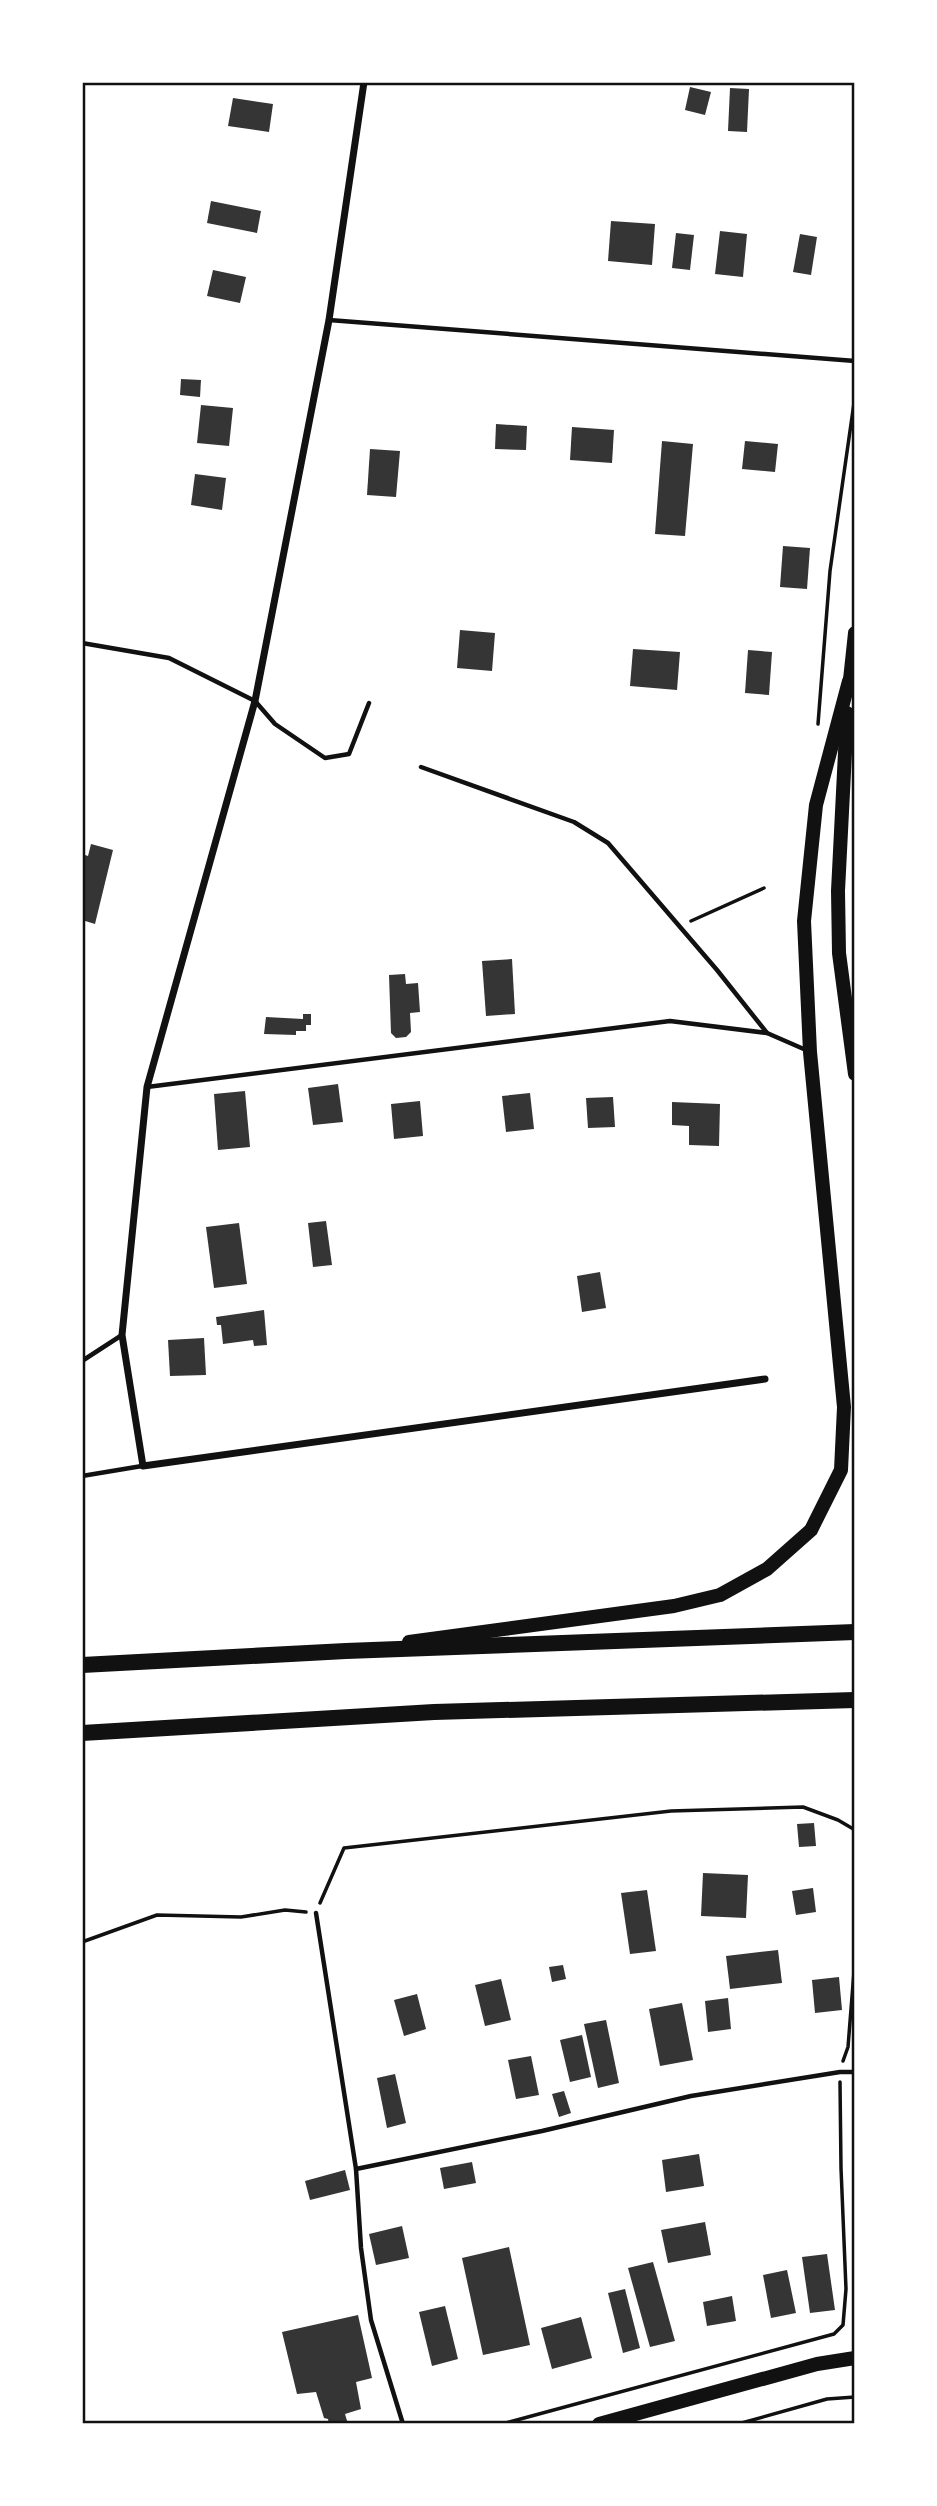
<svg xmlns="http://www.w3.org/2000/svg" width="937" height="2506" font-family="'Sofia Sans Condensed',sans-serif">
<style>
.building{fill:#353535}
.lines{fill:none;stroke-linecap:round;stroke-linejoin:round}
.path{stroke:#111;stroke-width:3.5}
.service{stroke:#111;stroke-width:4.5}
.minor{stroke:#111;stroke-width:7}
.secondary{stroke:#111;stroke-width:14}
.trunk{stroke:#111;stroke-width:16}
.neatline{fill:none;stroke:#111;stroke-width:2.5}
</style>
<rect width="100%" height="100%" fill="#fff"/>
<g class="building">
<polygon points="690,87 711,92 705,115 685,110"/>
<polygon points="730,88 749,89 747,132 728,131"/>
<polygon points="233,98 273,104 269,132 228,126"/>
<polygon points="211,201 261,211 257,233 207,223"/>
<polygon points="611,221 655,224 652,265 608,261"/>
<polygon points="720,231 747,234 743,277 715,274"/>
<polygon points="676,233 694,235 690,270 672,268"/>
<polygon points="800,234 817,237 811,275 793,272"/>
<polygon points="213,270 246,277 240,303 207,296"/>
<polygon points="181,379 201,380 200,397 180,395"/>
<polygon points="201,405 233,408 229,446 197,443"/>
<polygon points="496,424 527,426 526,450 495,449"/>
<polygon points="572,427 614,430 612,463 570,460"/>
<polygon points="662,441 693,444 685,536 655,534"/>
<polygon points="745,441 778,444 775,472 742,469"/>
<polygon points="370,449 400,451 396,497 367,495"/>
<polygon points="195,474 226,478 222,510 191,505"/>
<polygon points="783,546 810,548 807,589 780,587"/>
<polygon points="460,630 495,633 492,671 457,668"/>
<polygon points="633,649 680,652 677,690 630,686"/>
<polygon points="748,650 772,652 769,695 745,693"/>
<polygon points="91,844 113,850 95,924 82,920 82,854 88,856"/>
<polygon points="512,959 515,1014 486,1016 482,961"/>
<polygon points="405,974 406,984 418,983 420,1012 410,1013 411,1032 406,1037 396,1038 391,1033 389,975"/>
<polygon points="303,1014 311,1014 311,1025 306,1025 306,1031 296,1031 296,1035 264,1034 266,1017 303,1019"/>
<polygon points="338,1084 343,1122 313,1125 308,1088"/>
<polygon points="245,1091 250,1147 218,1150 214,1094"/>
<polygon points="530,1093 534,1129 506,1132 502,1096"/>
<polygon points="613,1097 615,1127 588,1128 586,1098"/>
<polygon points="420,1101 423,1136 394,1139 391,1104"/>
<polygon points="672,1102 720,1104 719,1146 689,1145 689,1126 672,1125"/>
<polygon points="326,1221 332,1265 313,1267 308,1223"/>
<polygon points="239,1223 247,1284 214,1288 206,1227"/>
<polygon points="600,1272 606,1308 582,1312 577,1276"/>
<polygon points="264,1310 267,1345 254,1346 253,1340 223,1344 221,1325 217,1325 216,1317"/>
<polygon points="204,1338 206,1375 170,1376 168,1340"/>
<polygon points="814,1823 816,1846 799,1847 797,1824"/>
<polygon points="703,1873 748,1875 746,1918 701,1916"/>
<polygon points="813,1888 816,1912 796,1915 792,1891"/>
<polygon points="647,1890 656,1951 630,1954 621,1893"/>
<polygon points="778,1950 782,1983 730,1989 726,1956"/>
<polygon points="563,1965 566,1979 552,1982 549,1967"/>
<polygon points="839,1977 842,2010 815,2013 812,1980"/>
<polygon points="501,1979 511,2020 485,2026 475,1985"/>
<polygon points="417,1994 426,2029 404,2036 394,2000"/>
<polygon points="728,1998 731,2029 708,2032 705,2001"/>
<polygon points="682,2003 693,2060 660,2066 649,2009"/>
<polygon points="606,2020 619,2083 598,2088 584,2024"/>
<polygon points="582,2035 591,2077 570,2082 560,2040"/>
<polygon points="531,2056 539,2095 516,2099 508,2060"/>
<polygon points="395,2074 406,2123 387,2128 377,2078"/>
<polygon points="564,2091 571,2113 559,2117 552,2094"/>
<polygon points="699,2154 704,2186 666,2192 662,2160"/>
<polygon points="472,2162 476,2183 444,2189 440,2168"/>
<polygon points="345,2170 350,2190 310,2200 305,2181"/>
<polygon points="705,2222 711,2255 668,2263 661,2230"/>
<polygon points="402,2226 409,2258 376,2265 369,2234"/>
<polygon points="509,2247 530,2345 483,2355 462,2258"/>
<polygon points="827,2254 835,2310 810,2313 802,2257"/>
<polygon points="653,2262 675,2341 650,2347 628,2268"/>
<polygon points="787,2270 796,2313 771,2318 763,2275"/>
<polygon points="625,2289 640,2348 623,2353 608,2293"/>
<polygon points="732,2296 736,2321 707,2326 703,2302"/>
<polygon points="445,2306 458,2359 432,2366 419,2312"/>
<polygon points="358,2315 372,2378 356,2382 361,2409 345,2414 348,2424 329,2424 328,2419 324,2418 316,2392 297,2394 282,2332"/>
<polygon points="581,2317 592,2358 552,2369 541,2328"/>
</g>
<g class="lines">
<g class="path">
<polyline points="818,724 830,571 855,396"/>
<polyline points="691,921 764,888"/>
<polyline points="320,1903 344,1848 671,1811 803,1807 838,1820 855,1830"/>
<polyline points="82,1942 157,1915 241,1917 285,1910 306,1912"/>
<polyline points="843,2061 848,2047 855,1959"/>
<polyline points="502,2424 834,2334 843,2325 846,2289 841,2168 840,2082"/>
<polyline points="738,2424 827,2399 855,2397"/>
</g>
<g class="service">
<polyline points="329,320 855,361"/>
<polyline points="82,643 169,658 255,701 275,724 325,758 349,754 369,703"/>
<polyline points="421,767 574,822 608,843 717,970 767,1033 806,1050"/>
<polyline points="147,1087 670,1021 767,1033"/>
<polyline points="82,1361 122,1335"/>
<polyline points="82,1476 142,1466"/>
<polyline points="316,1913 356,2169 542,2131 691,2096 840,2072 855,2072"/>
<polyline points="356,2169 361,2248 371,2320 403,2424"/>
</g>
<polyline class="minor" points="364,82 329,320 255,701 147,1087 122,1335 143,1466 765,1379"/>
<g class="secondary">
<polyline points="849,689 855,633"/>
<polyline points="847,713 838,891 839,953 855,1074"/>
<polyline points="409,1642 674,1606 720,1595 767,1569 811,1530 841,1470 844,1407 810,1052 804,921 816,805 849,681"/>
<polyline points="599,2424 817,2364 855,2358"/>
</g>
<g class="trunk">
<polyline points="82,1665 346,1651 855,1632"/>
<polyline points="82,1733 434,1712 855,1700"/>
</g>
</g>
<rect width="937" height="2506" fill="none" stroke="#ffffff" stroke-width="168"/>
<rect x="84" y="84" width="769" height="2338" class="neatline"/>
</svg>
